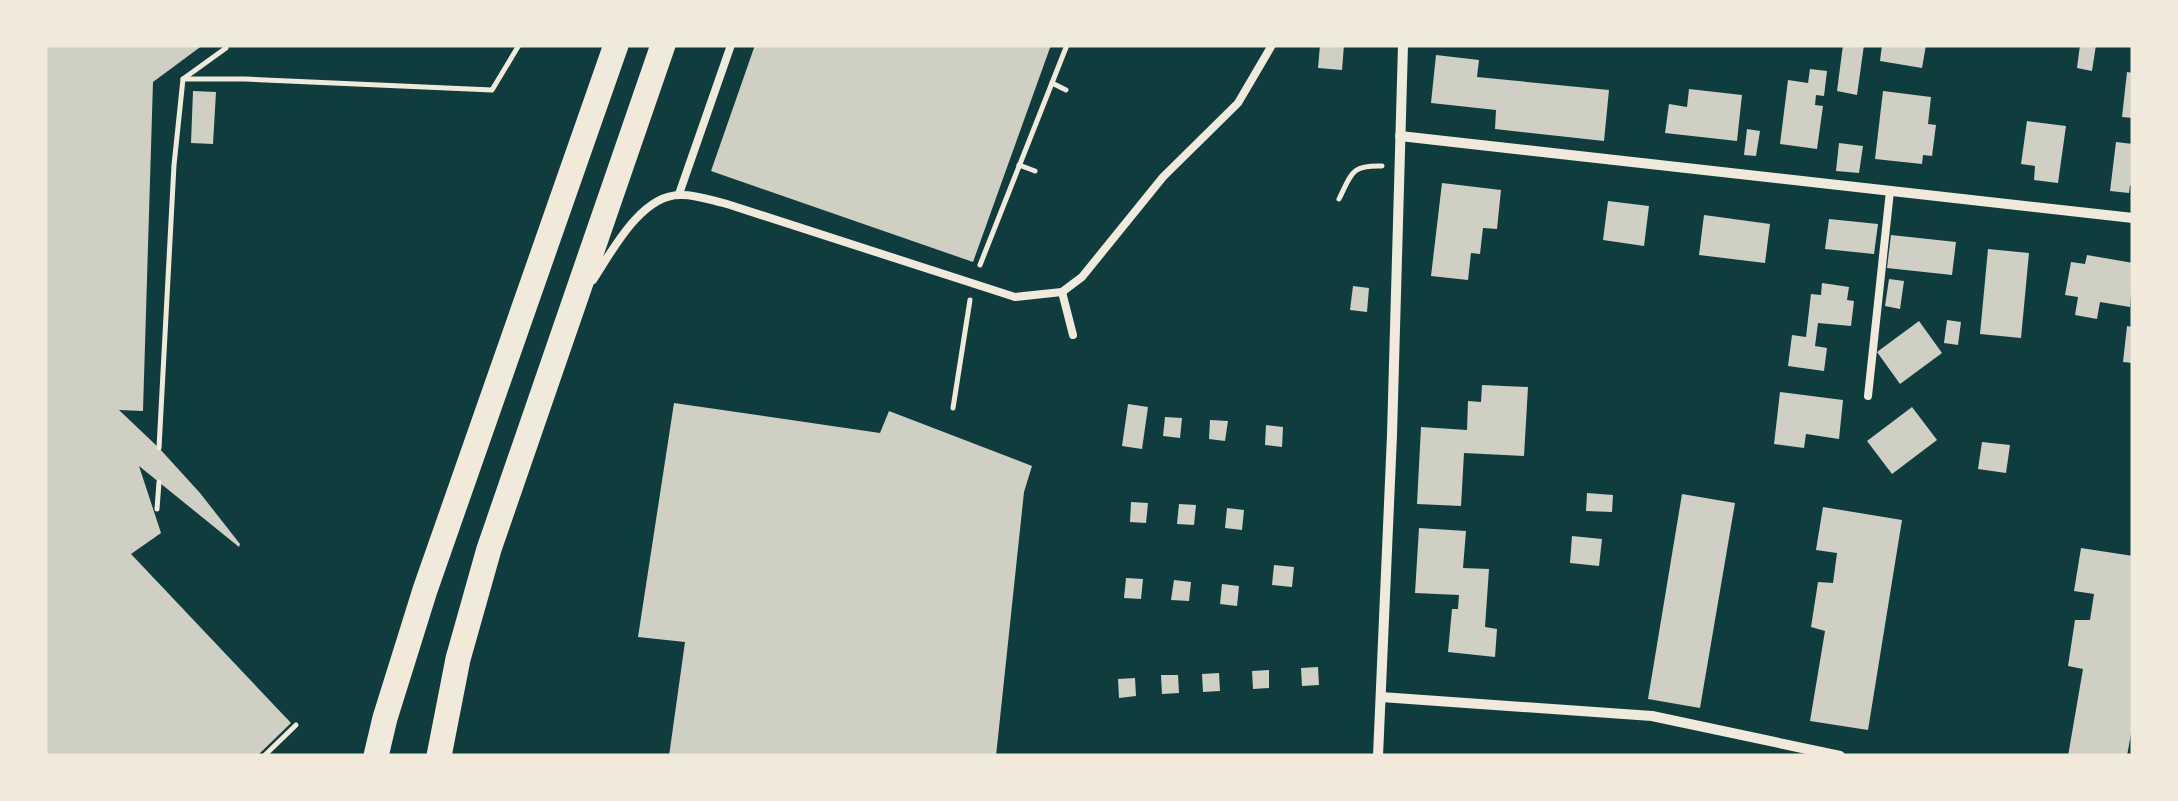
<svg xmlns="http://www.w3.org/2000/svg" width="2178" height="801" font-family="'Titillium Web',sans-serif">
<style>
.building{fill:#cfcfc3}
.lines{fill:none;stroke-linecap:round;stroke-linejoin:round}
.path{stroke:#f1e9da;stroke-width:5}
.service{stroke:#f1e9da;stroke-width:8}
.minor{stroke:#f1e9da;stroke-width:10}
.primary{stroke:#f1e9da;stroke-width:25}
</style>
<rect width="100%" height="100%" fill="#0f3d3e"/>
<g class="building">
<polygon points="45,45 203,45 153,82 143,411 119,410 159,448 200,493 240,544 239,547 139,466 161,533 131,554 291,723 257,756 45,756"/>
<polygon points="755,45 1051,45 973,262 711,171"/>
<polygon points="1320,45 1344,45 1342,70 1318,68"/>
<polygon points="1843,45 1864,45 1857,95 1837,91"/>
<polygon points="1882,45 1926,45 1922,68 1880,61"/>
<polygon points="2080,45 2096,45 2092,71 2077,68"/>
<polygon points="1436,55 1479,60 1477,77 1609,90 1604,141 1495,129 1496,110 1431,103"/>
<polygon points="1810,69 1827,71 1824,96 1816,95 1815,105 1823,106 1817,149 1780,144 1788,80 1808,83"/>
<polygon points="2127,72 2133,73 2133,118 2122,117"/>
<polygon points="1689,89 1742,95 1737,141 1665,133 1669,104 1687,107"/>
<polygon points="193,91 216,92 213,144 191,143"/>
<polygon points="1883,91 1931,97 1928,124 1936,125 1932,156 1923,155 1922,164 1875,159"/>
<polygon points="2027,121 2066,126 2058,183 2034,180 2035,166 2021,164"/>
<polygon points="1747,129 1760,131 1756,156 1744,155"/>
<polygon points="2116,142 2133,144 2133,186 2130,185 2129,193 2110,191"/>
<polygon points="1839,143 1863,146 1859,173 1836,171"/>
<polygon points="1442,183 1501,190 1497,229 1483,228 1480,254 1471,253 1468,280 1431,276"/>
<polygon points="1608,201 1649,206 1644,246 1603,240"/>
<polygon points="1704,215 1770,224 1765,263 1699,255"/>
<polygon points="1829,219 1878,224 1874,254 1825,249"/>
<polygon points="1891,235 1956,242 1952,275 1887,268"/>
<polygon points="1988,249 2029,253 2021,338 1980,334"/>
<polygon points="2087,255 2133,263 2130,307 2100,302 2097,319 2075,315 2078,297 2065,295 2071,262 2085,264"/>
<polygon points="1889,279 1904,281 1900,309 1885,306"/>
<polygon points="1822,283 1849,287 1847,300 1854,301 1851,326 1818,323 1815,346 1827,348 1824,371 1788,366 1792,335 1806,337 1811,294 1821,295"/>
<polygon points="1353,286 1369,288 1367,312 1350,310"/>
<polygon points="1947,320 1961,322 1958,345 1944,343"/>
<polygon points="1919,321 1942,353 1900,384 1877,352"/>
<polygon points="2127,326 2133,327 2133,363 2123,362"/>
<polygon points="1482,385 1528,387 1524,456 1464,453 1461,506 1417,504 1421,427 1467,430 1468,401 1481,402"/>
<polygon points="1780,392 1843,400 1839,439 1806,434 1804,448 1774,444"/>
<polygon points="674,403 880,433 889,411 1032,466 1024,492 996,756 669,756 685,642 638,637"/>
<polygon points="1128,404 1148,407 1142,449 1122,446"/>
<polygon points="1912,407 1937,440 1892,474 1867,441"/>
<polygon points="1165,417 1182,418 1180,438 1163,436"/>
<polygon points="1210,420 1228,421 1225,441 1209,439"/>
<polygon points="1266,425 1283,427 1282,447 1265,445"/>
<polygon points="1982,442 2010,445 2006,473 1978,469"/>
<polygon points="1587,493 1613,495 1612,512 1586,511"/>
<polygon points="1682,494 1735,503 1700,708 1648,699"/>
<polygon points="1131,502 1148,503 1146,523 1130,522"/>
<polygon points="1179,504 1196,505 1194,525 1177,524"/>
<polygon points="1823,507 1902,520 1868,730 1810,721 1825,631 1811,627 1818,582 1833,583 1837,553 1816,550"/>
<polygon points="1227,508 1244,510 1242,530 1225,528"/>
<polygon points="1419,528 1466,531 1463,568 1489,569 1485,627 1497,629 1495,657 1448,652 1452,609 1458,609 1459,595 1415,593"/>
<polygon points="1572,536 1602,539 1599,566 1570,563"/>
<polygon points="2081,548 2133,556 2133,722 2127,756 2068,756 2083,669 2068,666 2075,620 2090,620 2094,594 2074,591"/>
<polygon points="1274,565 1294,567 1292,587 1272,585"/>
<polygon points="1126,578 1143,579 1141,599 1124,598"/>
<polygon points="1174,580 1191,582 1189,601 1171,600"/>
<polygon points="1222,584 1239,586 1237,606 1220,604"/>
<polygon points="1318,667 1319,685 1302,686 1301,668"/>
<polygon points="1269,670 1269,688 1253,689 1252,671"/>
<polygon points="1219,673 1220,691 1203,692 1202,674"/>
<polygon points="1161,675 1178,675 1179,693 1162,694"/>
<polygon points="1135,678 1136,696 1119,698 1118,679"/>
</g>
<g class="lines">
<g class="path">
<polyline points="183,79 245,79 492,90 519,45"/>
<polyline points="1052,83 1066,90"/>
<polyline points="1019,165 1035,171"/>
<path d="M1339 199C1352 173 1351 165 1382 166"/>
<polyline points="980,265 1067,45"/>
<polyline points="953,408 970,300"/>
<polyline points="159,448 174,165 183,79 226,48 226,45"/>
<polyline points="157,509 159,482"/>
<polyline points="264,756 296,725"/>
</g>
<g class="service">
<polyline points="679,194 731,45"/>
<path d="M593 280C612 251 641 195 680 195 695 194 713 201 727 204L1015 297 1062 292 1082 277 1163 177 1238 103 1272 45"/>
<polyline points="1062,292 1073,335"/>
<polyline points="1868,396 1890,191"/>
</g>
<g class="minor">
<polyline points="1400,136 2133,218"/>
<polyline points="1381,697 1652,716 1840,756"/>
<polyline points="1378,756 1392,435 1403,45"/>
</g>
<g class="primary">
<polyline points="376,756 385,718 425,590 616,45"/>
<polyline points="439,756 458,659 489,549 663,45"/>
</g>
</g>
<rect width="2178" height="801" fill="none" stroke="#f1e9da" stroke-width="95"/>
</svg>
